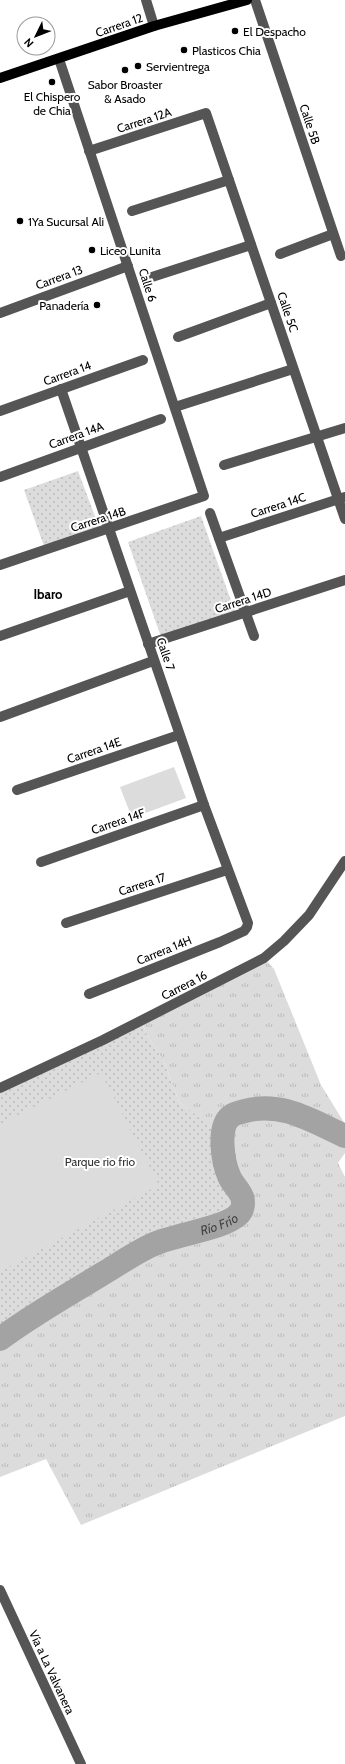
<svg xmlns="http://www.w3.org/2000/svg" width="345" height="1764" font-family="Cabin,sans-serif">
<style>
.grass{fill:url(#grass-tufts)}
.park{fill:url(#park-dots)}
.garden{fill:#dcdcdc}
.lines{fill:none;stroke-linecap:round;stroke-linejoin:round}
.river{stroke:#a3a3a3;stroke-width:24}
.minor{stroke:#555;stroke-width:10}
.major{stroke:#000;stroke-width:10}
.poi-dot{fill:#000;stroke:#fff;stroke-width:1.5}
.labels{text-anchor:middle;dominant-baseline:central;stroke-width:4;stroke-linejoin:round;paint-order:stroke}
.street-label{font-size:12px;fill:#000;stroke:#fff}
.poi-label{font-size:12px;fill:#000;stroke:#fff;text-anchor:start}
.park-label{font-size:12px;fill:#333;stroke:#fff}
.neighbourhood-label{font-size:13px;font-weight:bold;fill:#000;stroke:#fff}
.water-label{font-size:13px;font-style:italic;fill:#444;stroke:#fff}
</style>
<defs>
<pattern id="grass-tufts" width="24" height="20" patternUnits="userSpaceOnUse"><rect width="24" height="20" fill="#dcdcdc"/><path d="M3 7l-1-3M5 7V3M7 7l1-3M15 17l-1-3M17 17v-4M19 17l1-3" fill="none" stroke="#bbb"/></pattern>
<pattern id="park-dots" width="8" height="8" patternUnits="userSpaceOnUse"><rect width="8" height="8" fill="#dcdcdc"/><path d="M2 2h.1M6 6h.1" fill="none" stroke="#bbb" stroke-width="1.8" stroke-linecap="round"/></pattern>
</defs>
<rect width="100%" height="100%" fill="#fff"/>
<path class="grass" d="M264 958 274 969 321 1085 345 1124V1153L338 1163 345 1177V1416L81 1525 46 1459 0 1477V1339L69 1294 140 1252 154 1244 176 1236 237 1189C225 1174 223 1154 222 1136L179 1102 164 1062 146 1033 141 1020Z"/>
<g class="park">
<polygon points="78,471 99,527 44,546 24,490"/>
<polygon points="201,516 235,612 161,637 128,542"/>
<polygon points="141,1020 146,1033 164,1062 179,1102 222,1135 223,1152 228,1175 242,1196 243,1203 242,1210 239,1214 222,1223 154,1244 69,1294 0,1339 0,1088"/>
</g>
<g class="garden">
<polygon points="174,767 186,798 132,818 120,787"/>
<polygon points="101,1073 159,1185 0,1272 0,1124"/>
</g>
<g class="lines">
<path class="river" id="s1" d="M0 1339C32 1315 68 1295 102 1274 119 1264 136 1252 154 1244 176 1234 224 1229 239 1214 243 1210 244 1202 242 1197 239 1189 232 1184 229 1176 223 1162 217 1127 231 1116 235 1113 241 1112 245 1111 282 1101 312 1121 345 1136"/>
<g class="minor">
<polyline points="146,0 154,26"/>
<polyline points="255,0 341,256"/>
<polyline points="89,151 206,113 345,519"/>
<polyline points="132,211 229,180"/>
<polyline points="280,254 333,234"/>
<polyline points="152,277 251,245"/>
<polyline points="0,313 128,266"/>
<polyline points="178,337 271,303"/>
<polyline points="61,389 204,805 248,923 247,927 244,931 220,942 89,994"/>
<polyline points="175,407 293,369"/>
<polyline points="0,411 143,360"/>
<polyline points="224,465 345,428"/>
<polyline points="0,477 161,419"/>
<polyline points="210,513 254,636"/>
<polyline points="219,538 345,497"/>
<polyline points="0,565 204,496 59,59"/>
<polyline points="0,636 130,591"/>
<polyline points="148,644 345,580"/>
<polyline points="0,717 153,661"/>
<polyline points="17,790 179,735"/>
<polyline points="41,862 204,805"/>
<polyline points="66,923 227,870"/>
<polyline points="0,1088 103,1040 264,958 284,941 309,915 345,861"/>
<polyline points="0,1590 81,1764"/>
</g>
<polyline class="major" points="0,78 154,26 247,0"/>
</g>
<g class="poi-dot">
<circle cx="235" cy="31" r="4"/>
<circle cx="184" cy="50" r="4"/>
<circle cx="138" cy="66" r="4"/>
<circle cx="125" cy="70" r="4"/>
<circle cx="52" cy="82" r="4"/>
<circle cx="20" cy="221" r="4"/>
<circle cx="92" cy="250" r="4"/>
<circle cx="97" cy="305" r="4"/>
</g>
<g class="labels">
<g class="street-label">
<text transform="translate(119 25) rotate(-19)">Carrera 12</text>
<text transform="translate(144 120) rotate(-18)">Carrera 12A</text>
<text transform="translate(310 124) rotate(72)">Calle 5B</text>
<text transform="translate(59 277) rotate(-20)">Carrera 13</text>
<text transform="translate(148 285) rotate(72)">Calle 6</text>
<text transform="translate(288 312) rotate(71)">Calle 5C</text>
<text transform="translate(67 373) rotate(-20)">Carrera 14</text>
<text transform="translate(76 435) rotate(-20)">Carrera 14A</text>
<text transform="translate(278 505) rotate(-18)">Carrera 14C</text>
<text transform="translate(98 519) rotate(-18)">Carrera 14B</text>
<text transform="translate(243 600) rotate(-18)">Carrera 14D</text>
<text transform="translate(166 654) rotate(71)">Calle 7</text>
<text transform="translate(94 750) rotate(-19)">Carrera 14E</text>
<text transform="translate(118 821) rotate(-19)">Carrera 14F</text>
<text transform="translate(142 884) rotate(-18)">Carrera 17</text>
<text transform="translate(164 950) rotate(-22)">Carrera 14H</text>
<text transform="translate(184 985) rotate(-27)">Carrera 16</text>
<text transform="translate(52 1672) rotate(65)">Vía a La Valvanera</text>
</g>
<g class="poi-label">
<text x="243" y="31">El Despacho</text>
<text x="192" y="50">Plasticos Chia</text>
<text x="146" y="66">Servientrega</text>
<text x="125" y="84" text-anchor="middle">Sabor Broaster<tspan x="125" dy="14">&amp; Asado</tspan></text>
<text x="52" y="96" text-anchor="middle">El Chispero<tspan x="52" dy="14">de Chia</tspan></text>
<text x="28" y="221">1Ya Sucursal Ali</text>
<text x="100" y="250">Liceo Lunita</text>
<text x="89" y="305" text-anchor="end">Panadería</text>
</g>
<g class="park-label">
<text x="100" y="1161">Parque rio frio</text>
</g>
<g class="neighbourhood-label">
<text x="48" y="594">Ibaro</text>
</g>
<g class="water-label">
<text stroke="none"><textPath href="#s1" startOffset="249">Río Frío</textPath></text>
</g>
</g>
<g transform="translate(36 36) rotate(227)"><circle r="19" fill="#ffffff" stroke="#999999"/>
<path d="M0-3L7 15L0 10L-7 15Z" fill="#000000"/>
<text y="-6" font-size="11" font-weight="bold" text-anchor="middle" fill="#000000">N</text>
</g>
</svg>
